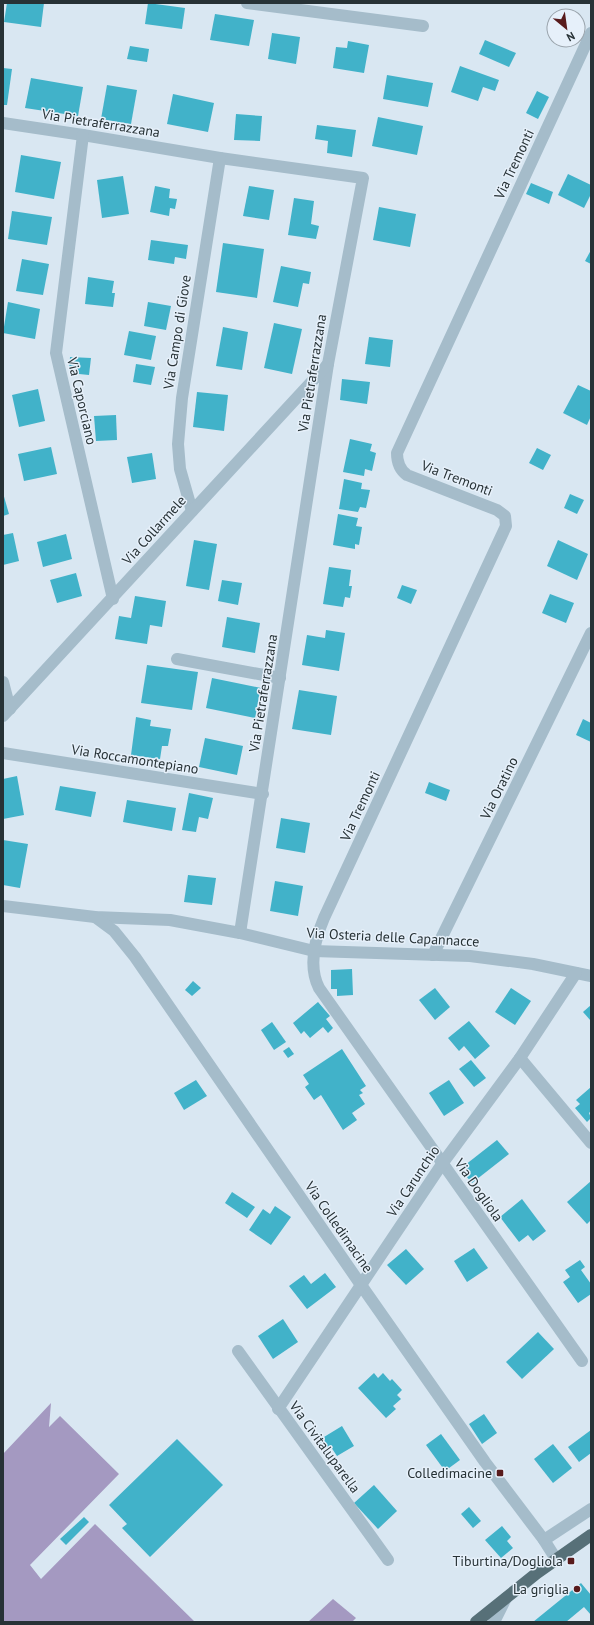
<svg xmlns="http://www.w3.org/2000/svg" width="594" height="1625" font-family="'PT Sans',sans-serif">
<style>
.green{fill:#a499c1}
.building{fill:#41b2c9}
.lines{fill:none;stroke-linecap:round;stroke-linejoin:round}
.minor{stroke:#a5bcca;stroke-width:12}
.major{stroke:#577078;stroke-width:12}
.poi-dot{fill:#581b1c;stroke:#e6f0fa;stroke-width:1.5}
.labels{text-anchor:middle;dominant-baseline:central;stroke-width:3;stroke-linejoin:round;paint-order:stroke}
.street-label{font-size:14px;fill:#273236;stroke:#e6f0fa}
.poi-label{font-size:14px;fill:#273236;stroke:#e6f0fa;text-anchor:end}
</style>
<rect width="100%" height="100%" fill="#d9e7f2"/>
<g class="green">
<polygon points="51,1403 49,1427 60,1416 119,1474 30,1565 41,1579 95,1524 195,1622 3,1622 3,1454"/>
<polygon points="333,1599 356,1618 352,1622 308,1622"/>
</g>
<g class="building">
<polygon points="7,3 44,3 41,27 4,22"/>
<polygon points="148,3 185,8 182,29 145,24"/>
<polygon points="215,14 254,20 249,46 210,40"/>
<polygon points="272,33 300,37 296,64 268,59"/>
<polygon points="485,40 516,53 509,67 479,54"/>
<polygon points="348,41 369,45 364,73 333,68 336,47 347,48"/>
<polygon points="130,46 149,49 147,62 127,59"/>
<polygon points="460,66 499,80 495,91 483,87 478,101 451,92"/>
<polygon points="3,68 12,69 7,105 3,105"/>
<polygon points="387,75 433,83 428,107 383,99"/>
<polygon points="31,78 83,87 78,116 25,108"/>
<polygon points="107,85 137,90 131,124 101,119"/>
<polygon points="537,91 549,97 538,119 526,113"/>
<polygon points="173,94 214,103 208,132 167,124"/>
<polygon points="236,114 262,116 260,141 234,140"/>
<polygon points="378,117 423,126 417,155 372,146"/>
<polygon points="317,125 356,130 352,157 327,153 328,141 315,139"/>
<polygon points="21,155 61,162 54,199 15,192"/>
<polygon points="568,174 591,185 591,194 584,208 558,195"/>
<polygon points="123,176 129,214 102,218 97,180"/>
<polygon points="531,183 553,192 549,204 526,194"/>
<polygon points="155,186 170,189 169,198 177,199 175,209 170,208 169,216 150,212"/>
<polygon points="249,186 274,190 269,220 243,216"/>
<polygon points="294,198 314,201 311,224 319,226 316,239 288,235"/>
<polygon points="379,207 416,214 410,247 373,240"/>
<polygon points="12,211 52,217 47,245 8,239"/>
<polygon points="151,240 188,245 186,259 175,257 174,264 148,260"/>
<polygon points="223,243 264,249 257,298 216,292"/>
<polygon points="591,250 591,264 585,261"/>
<polygon points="22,259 49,264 43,295 16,291"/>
<polygon points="281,266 311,272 309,284 303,283 298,307 273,302"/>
<polygon points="88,277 114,281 112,293 115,293 113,307 85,304"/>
<polygon points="8,302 40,309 35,339 3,333"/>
<polygon points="148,302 171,306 166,330 144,326"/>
<polygon points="274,323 302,329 292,374 264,368"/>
<polygon points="223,327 248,332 242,370 216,366"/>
<polygon points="129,331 156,336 151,360 124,355"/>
<polygon points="369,337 393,340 390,367 365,364"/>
<polygon points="70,357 91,358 89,375 69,373"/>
<polygon points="136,364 155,367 151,385 133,382"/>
<polygon points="342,379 370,382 367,404 340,400"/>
<polygon points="578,385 591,391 591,416 587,425 563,413"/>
<polygon points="38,389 45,421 19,427 12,395"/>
<polygon points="197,392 228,395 224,431 193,427"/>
<polygon points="116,415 117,440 96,441 94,416"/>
<polygon points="350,439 372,444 370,451 376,453 372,471 365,469 364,476 343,472"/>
<polygon points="51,447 57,474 24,481 18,454"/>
<polygon points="537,448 551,455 543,470 529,463"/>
<polygon points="152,453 156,479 132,483 127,457"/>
<polygon points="344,479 362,483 361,489 370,490 366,508 360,507 358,512 339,509"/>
<polygon points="3,493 9,514 3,516"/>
<polygon points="570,494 584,500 577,514 564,508"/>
<polygon points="338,514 358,518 356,526 362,527 359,545 355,544 355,549 333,545"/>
<polygon points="13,533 19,561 3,565 3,535"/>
<polygon points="66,534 72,559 43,567 37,542"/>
<polygon points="194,540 217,544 209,590 186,586"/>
<polygon points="558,540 588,554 577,580 547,566"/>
<polygon points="329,567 351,570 349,586 352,586 350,598 345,597 343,607 323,604"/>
<polygon points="76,573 82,596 57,603 50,580"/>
<polygon points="222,580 242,583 238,605 218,601"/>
<polygon points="402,585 417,590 411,604 397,598"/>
<polygon points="550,594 574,603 566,623 542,613"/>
<polygon points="135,596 166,601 162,627 150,625 147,644 115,639 119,616 131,618"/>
<polygon points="227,617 260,623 255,653 222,647"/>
<polygon points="326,630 345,633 339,671 302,665 307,635 325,638"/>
<polygon points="147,665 198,672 192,710 141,703"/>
<polygon points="212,678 261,688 255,718 206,708"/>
<polygon points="299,690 337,696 331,735 292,729"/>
<polygon points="136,717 151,720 150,726 171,729 168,746 162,746 160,759 131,755"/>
<polygon points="583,719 591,723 591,742 576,735"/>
<polygon points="205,738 243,746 237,775 199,767"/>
<polygon points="17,776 24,815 3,819 3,779"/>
<polygon points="429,782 450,790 446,801 425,793"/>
<polygon points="60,786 96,792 91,817 55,810"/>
<polygon points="189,793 213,798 208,819 199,817 196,832 182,830"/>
<polygon points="127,800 176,808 172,831 123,822"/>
<polygon points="281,818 310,823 305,853 276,848"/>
<polygon points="3,840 28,844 20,888 3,885"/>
<polygon points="188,875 216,878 212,905 184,902"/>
<polygon points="275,881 303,886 298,916 270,911"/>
<polygon points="352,969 353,995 337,996 337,989 331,989 331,970"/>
<polygon points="193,981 201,988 192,996 185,990"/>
<polygon points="435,988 450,1007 435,1020 419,1000"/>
<polygon points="511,988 531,1001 515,1025 495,1012"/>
<polygon points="318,1002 330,1016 326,1019 333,1028 328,1033 323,1027 310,1038 304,1031 301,1034 293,1023"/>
<polygon points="591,1005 591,1021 583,1012"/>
<polygon points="469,1021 490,1046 475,1059 464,1046 459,1051 448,1038"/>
<polygon points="272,1022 286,1042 274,1050 261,1030"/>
<polygon points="289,1047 294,1054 288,1058 283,1051"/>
<polygon points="342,1049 366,1086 360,1090 363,1093 359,1095 365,1104 352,1113 357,1120 343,1130 321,1095 314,1100 305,1087 309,1084 303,1075"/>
<polygon points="471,1060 486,1078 474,1087 459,1069"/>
<polygon points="196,1080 207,1096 184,1110 174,1093"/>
<polygon points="449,1080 464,1103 444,1116 429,1093"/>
<polygon points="591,1087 591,1111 589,1113 591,1118 587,1122 575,1108 580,1104 576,1100"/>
<polygon points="497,1140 509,1154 472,1183 460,1169"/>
<polygon points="591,1181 591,1220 587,1224 567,1202"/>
<polygon points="232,1192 255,1207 247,1218 225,1203"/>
<polygon points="522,1199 546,1231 533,1241 528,1235 519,1242 500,1217"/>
<polygon points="275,1206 291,1217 271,1245 249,1230 263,1209 270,1214"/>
<polygon points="474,1248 488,1268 467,1282 454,1261"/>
<polygon points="406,1249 424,1269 406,1285 387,1265"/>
<polygon points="580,1260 585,1267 581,1270 591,1284 591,1294 578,1303 563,1282 570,1277 565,1270"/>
<polygon points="325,1273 336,1287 307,1309 289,1286 304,1275 311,1284"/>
<polygon points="283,1319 298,1342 273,1359 258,1336"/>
<polygon points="538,1332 554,1349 522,1379 506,1362"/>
<polygon points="374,1373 378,1378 383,1373 390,1381 392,1379 402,1390 397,1395 401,1399 393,1406 396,1409 386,1418 358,1388"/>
<polygon points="484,1414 497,1433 482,1444 469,1424"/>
<polygon points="342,1426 354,1446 337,1456 331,1447 325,1451 320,1443 325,1440 324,1437"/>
<polygon points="591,1430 591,1453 579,1462 568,1447"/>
<polygon points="441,1434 460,1460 445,1471 426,1445"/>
<polygon points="177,1439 223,1485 150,1557 122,1528 127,1524 109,1505"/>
<polygon points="553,1444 572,1468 553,1483 534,1459"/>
<polygon points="374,1485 397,1511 378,1529 354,1503"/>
<polygon points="469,1507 481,1521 473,1528 461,1514"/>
<polygon points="84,1517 89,1522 66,1545 60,1539"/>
<polygon points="502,1526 511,1537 507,1541 513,1548 501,1558 485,1540"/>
<polygon points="581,1583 591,1595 591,1615 584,1607 566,1622 533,1622"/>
</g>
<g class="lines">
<g class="minor">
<polyline points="247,3 423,26"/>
<polyline points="3,123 83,135 220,158 363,178 328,364 240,933"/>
<polyline points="83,135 56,353 113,599"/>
<polyline points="192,511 180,469 178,444 182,398 220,158"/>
<polyline points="177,659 280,678"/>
<polyline points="3,682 10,709"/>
<polyline points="3,716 328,364"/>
<polyline points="3,753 263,794"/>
<polyline points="3,906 95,917 170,920 240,933 314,951 470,956 533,964 591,976"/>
<polyline points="95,917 114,931 135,957 361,1285 485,1462 544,1540 556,1559"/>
<polyline points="433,955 591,633"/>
<polyline points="520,1058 591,1143"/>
<polyline points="238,1351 388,1560"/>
<path d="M582 1361 319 988C308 966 315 939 324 918L506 526 505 516 497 510 407 475C400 470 397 462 397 453L591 33"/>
<polyline points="278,1409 442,1164 520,1058 576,973"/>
<polyline points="544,1540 591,1509"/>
<polyline points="494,1622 506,1598"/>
</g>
<polyline class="major" points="476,1622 537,1573 591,1535"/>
</g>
<g class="poi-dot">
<rect x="496" y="1469" width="8" height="8" rx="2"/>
<rect x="567" y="1557" width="8" height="8" rx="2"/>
<circle cx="577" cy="1589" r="4"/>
</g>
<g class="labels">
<g class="street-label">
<text transform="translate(101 123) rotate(9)">Via Pietraferrazzana</text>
<text transform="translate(514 164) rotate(-65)">Via Tremonti</text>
<text transform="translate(177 332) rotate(-81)">Via Campo di Giove</text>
<text transform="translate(312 373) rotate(-81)">Via Pietraferrazzana</text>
<text transform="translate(82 401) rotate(77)">Via Caporciano</text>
<text transform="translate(457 478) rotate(21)">Via Tremonti</text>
<text transform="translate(154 530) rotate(-48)">Via Collarmele</text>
<text transform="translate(263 693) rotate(-81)">Via Pietraferrazzana</text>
<text transform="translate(135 759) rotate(9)">Via Roccamontepiano</text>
<text transform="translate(499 788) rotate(-64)">Via Oratino</text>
<text transform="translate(360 806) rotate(-65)">Via Tremonti</text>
<text transform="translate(393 937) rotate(3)">Via Osteria delle Capannacce</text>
<text transform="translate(413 1181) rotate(-56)">Via Carunchio</text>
<text transform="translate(479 1190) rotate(55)">Via Dogliola</text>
<text transform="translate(339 1227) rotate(55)">Via Colledimacine</text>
<text transform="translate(325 1447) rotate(54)">Via Civitaluparella</text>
</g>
<g class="poi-label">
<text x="492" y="1473">Colledimacine</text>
<text x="563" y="1561">Tiburtina/Dogliola</text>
<text x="569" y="1589">La griglia</text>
</g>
</g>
<rect width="594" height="1625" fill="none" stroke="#273236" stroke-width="8"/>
<g transform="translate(566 28) rotate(151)"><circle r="19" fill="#e6f0fa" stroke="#9aa4ac"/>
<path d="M0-3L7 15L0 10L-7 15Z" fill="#581b1c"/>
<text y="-6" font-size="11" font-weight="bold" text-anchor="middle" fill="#273236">N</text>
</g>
</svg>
